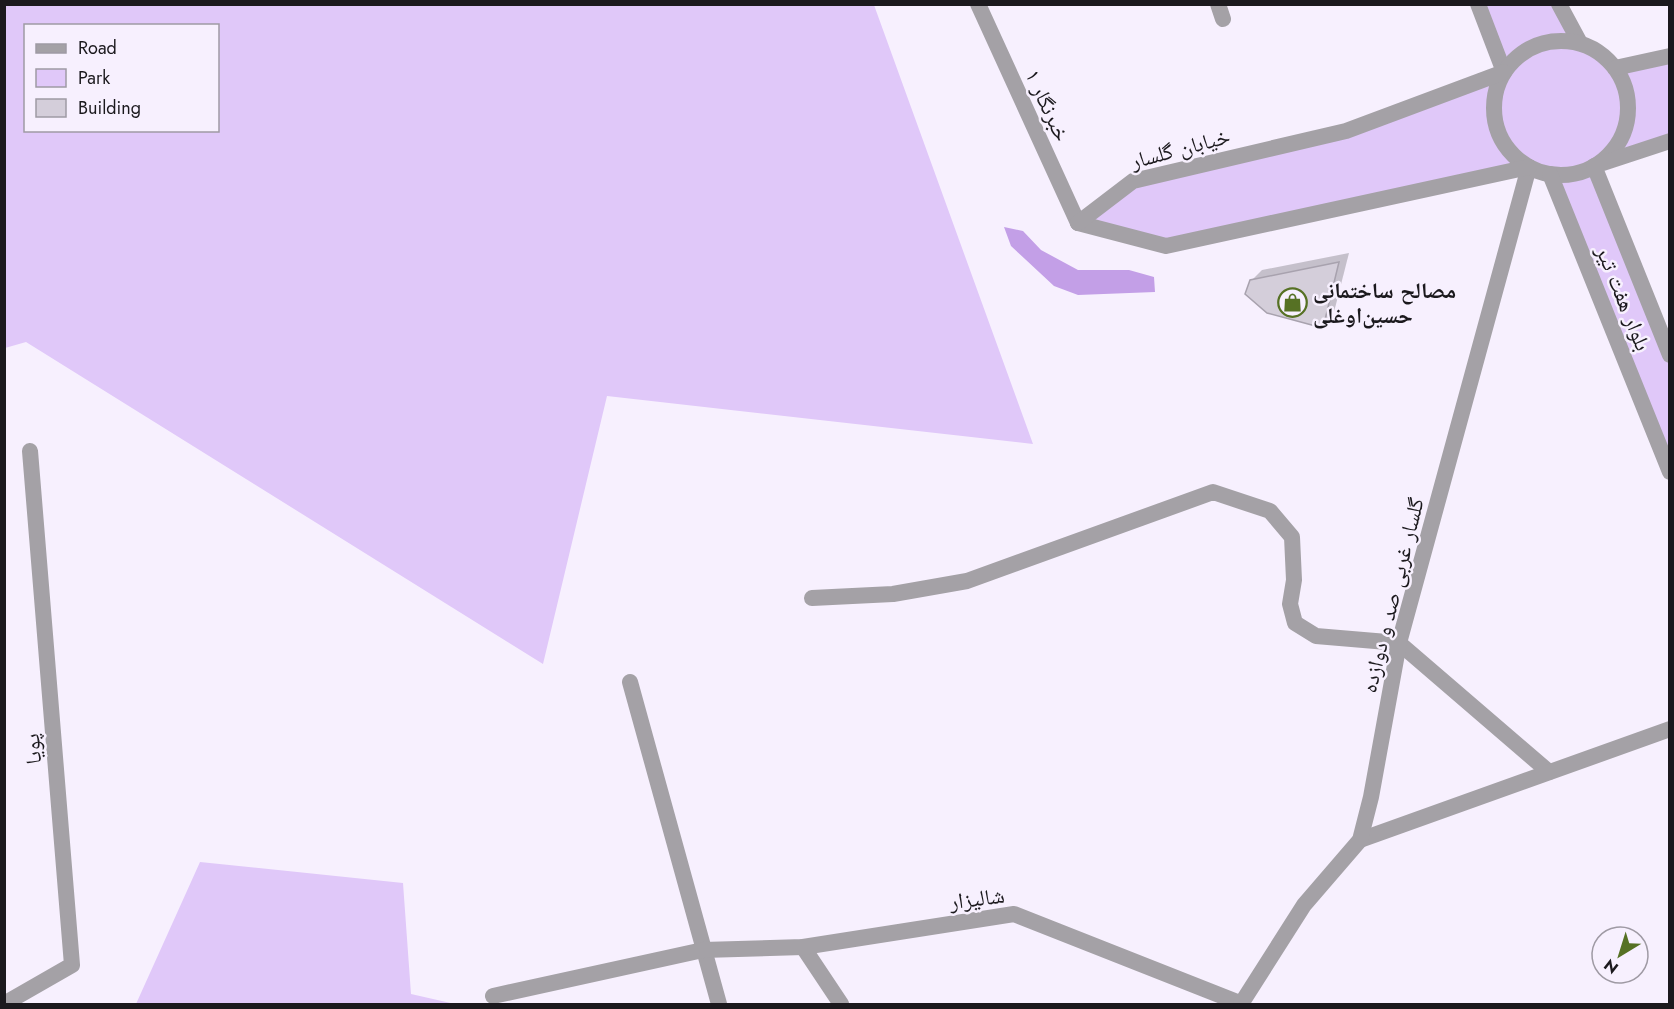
<svg xmlns="http://www.w3.org/2000/svg" width="1674" height="1009" font-family="Jost,'Noto Naskh Arabic',sans-serif">
<style>
.green{fill:#e0c8f9;fill-rule:evenodd}
.water{fill:#c39fe7}
.shadow{fill:#0003}
.building{fill:#d4ceda;stroke:#a8a2ae;stroke-width:1.5}
.lines{fill:none;stroke-linecap:round;stroke-linejoin:round}
.minor{stroke:#a4a1a6;stroke-width:16}
.tertiary{stroke:#a4a1a6;stroke-width:16}
.labels{text-anchor:middle;dominant-baseline:central;stroke-width:5;stroke-linejoin:round;paint-order:stroke}
.street-label{font-size:22px;fill:#1b191d;stroke:#f7f0fe}
.poi-label{font-size:22px;font-weight:bold;fill:#1b191d;stroke:#f7f0fe;text-anchor:start}
</style>
<rect width="100%" height="100%" fill="#f7f0fe"/>
<g class="green">
<path d="M5 4 874 5 1033 444 607 396 543 664 26 342 5 348ZM26 26H218V130H26Z"/>
<path d="M1481 5H1559L1579 43C1546 39 1529 44 1506 70Z"/>
<circle cx="1561" cy="107" r="64"/>
<path d="M1669 56V141L1612 152C1632 120 1633 102 1615 68Z"/>
<path d="M1504 73C1487 113 1495 140 1529 167L1167 246 1079 222 1132 180 1346 131Z"/>
<polygon points="1594,166 1669,355 1669,467 1551,174 1573,174"/>
<polygon points="200,862 403,883 411,994 455,1004 136,1004"/>
</g>
<polygon class="water" points="1004,227 1023,231 1041,250 1078,270 1129,270 1154,277 1155,292 1078,295 1054,286 1011,246"/>
<polygon class="shadow" points="1349,253 1333,316 1322,327 1251,281 1262,270"/>
<polygon class="building" points="1339,262 1323,328 1267,313 1245,294 1250,280"/>
<g class="lines">
<g class="minor">
<polyline points="978,4 1078,223"/>
<polyline points="1218,4 1223,19"/>
<polyline points="1478,4 1504,72"/>
<polyline points="1559,4 1580,43"/>
<polyline points="812,598 893,594 967,581 1213,492 1270,511 1292,537 1294,580 1290,604 1295,623 1316,636 1399,643 1549,772"/>
<polyline points="630,682 719,1004"/>
<polyline points="1360,840 1670,729"/>
<polyline points="803,947 841,1004"/>
<polyline points="493,996 703,950 803,947 1014,914 1242,1004"/>
<polyline points="4,1004 72,965 30,451"/>
<polyline points="1241,1004 1304,905 1360,840 1371,797 1399,643 1529,167"/>
</g>
<g class="tertiary">
<circle cx="1561" cy="108" r="67"/>
<polyline points="1615,68 1670,56"/>
<polyline points="1670,141 1594,166 1670,355"/>
<polyline points="1550,174 1670,472"/>
<polyline points="1078,223 1166,246 1529,167"/>
<polyline points="1078,223 1133,181 1346,131 1504,72"/>
</g>
</g>
<defs>
<symbol id="shop-ring" viewBox="-11 -11 22 22"><circle r="9.5" fill="#f7f0fe" stroke="#567124" stroke-width="1.5"/><path d="M-5-2.5h2.3a2.7 3.5 0 0 1 5.4 0H5L5.5 6h-11ZM-1.5-2.5h3a1.5 2.3 0 0 0-3 0Z" fill="#567124"/></symbol>
</defs>
<g fill-rule="evenodd">
<use href="#shop-ring" x="1276" y="286" width="33" height="33"/>
</g>
<g class="labels">
<g class="street-label">
<text transform="translate(1048 105) rotate(65)">خبرنگار ۱</text>
<text transform="translate(1180 148) rotate(-15)">خیابان گلسار</text>
<text transform="translate(1624 298) rotate(68)">بلوار هفت تیر</text>
<text transform="translate(1392 595) rotate(-76)">گلسار غربی صد و دوازده</text>
<text transform="translate(32 749) rotate(-95)">پویا</text>
<text transform="translate(977 898) rotate(-7)">شالیزار</text>
</g>
<g class="poi-label">
<text x="1313" y="290">مصالح ساختمانی<tspan x="1313" dy="25">حسین‌اوغلی</tspan></text>
</g>
</g>
<rect width="1674" height="1009" fill="none" stroke="#1b191d" stroke-width="12"/>
<rect x="24" y="24" width="195" height="108" fill="#f7f0fe" stroke="#9f9aa4" stroke-width="1.5"/>
<rect x="36" y="44" width="30" height="9" fill="#a4a1a6" stroke="#9f9aa4" stroke-width="1.5"/>
<text x="78" y="54" font-size="18" fill="#1b191d">Road</text>
<rect x="36" y="69" width="30" height="18" fill="#e0c8f9" stroke="#9f9aa4" stroke-width="1.5"/>
<text x="78" y="84" font-size="18" fill="#1b191d">Park</text>
<rect x="36" y="99" width="30" height="18" fill="#d4ceda" stroke="#9f9aa4" stroke-width="1.5"/>
<text x="78" y="114" font-size="18" fill="#1b191d">Building</text>
<g transform="translate(1620 955) rotate(218)"><circle r="28" fill="#f7f0fe" stroke="#9f9aa4" stroke-width="1.5"/>
<path d="M0-4.5L10 22L0 15L-10 22Z" fill="#567124"/>
<text y="-9" font-size="16" font-weight="bold" text-anchor="middle" fill="#1b191d">N</text>
</g>
</svg>
